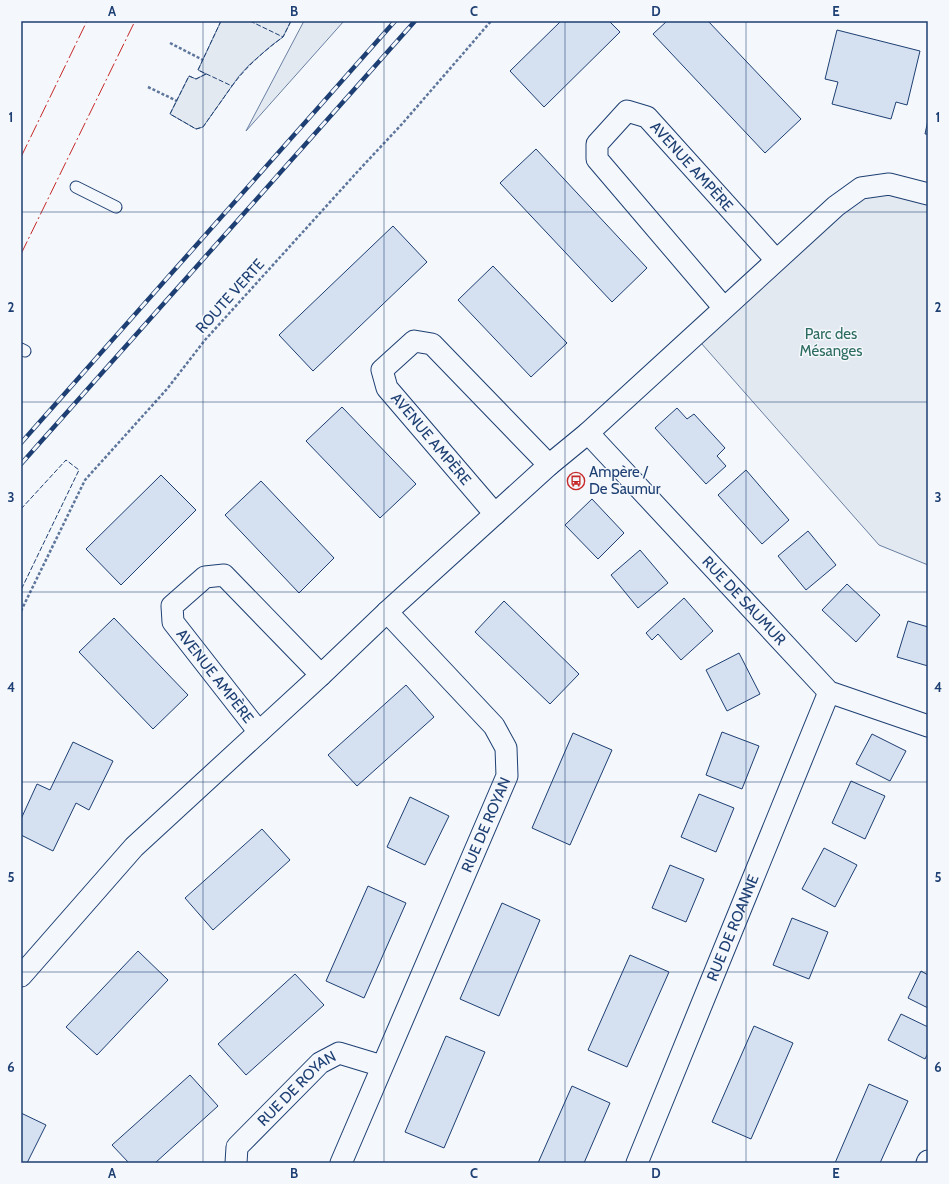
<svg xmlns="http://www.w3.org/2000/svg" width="949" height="1184" font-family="Cabin,sans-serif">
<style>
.green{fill:#e3e9f0;stroke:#687fa3}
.building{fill:#d5e0f0;stroke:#1d3f73}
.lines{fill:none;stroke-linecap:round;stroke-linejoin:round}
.lane-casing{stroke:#1d3f73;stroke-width:13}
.street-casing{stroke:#1d3f73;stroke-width:23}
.path{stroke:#5e769c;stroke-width:2.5;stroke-dasharray:3 2;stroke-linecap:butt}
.lane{stroke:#f4f7fb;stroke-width:11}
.street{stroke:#f4f7fb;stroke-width:21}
.rail-casing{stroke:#1d3f73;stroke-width:4.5}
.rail{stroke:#f4f7fb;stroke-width:3;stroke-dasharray:9;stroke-linecap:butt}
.fence{stroke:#1d3f73;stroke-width:1;stroke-dasharray:5 2;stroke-linecap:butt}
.power{stroke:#c62828;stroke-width:1;stroke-dasharray:14 3 2 3;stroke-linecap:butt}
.grid{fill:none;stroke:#1d3f73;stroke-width:1;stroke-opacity:0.55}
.labels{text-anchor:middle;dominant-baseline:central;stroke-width:3;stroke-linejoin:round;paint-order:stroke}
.street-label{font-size:15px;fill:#1d3f73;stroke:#f4f7fb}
.park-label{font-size:15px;fill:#2c6c60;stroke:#f4f7fb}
.poi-label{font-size:15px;fill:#1d3f73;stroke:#f4f7fb;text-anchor:start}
.neatline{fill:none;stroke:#1d3f73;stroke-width:1.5}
.grid-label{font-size:13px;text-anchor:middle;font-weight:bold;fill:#1d3f73}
</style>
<rect width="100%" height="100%" fill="#f4f7fb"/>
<g class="green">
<polygon points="221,21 291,21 283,37 272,45 249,65 239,76 203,127 196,129 170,114 189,76 196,79 206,74 198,70"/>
<polygon points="304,21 344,21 246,131"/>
<polygon points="861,188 928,194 928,565 879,545 694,335"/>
</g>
<g class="building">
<polygon points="561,21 609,21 620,32 544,107 510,71"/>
<polygon points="667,21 708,21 801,119 765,153 653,34"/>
<polygon points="837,30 920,51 907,105 896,102 891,119 832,104 838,82 825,79"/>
<polygon points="928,120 928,134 925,134"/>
<polygon points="536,149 647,268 612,302 500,183"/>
<polygon points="393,226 427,262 313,371 279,335"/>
<polygon points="493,266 567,343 531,377 458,300"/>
<polygon points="342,407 416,484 380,518 306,441"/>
<polygon points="677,408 687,419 694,414 725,448 717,456 726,466 706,484 655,428"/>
<polygon points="746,470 789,520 762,544 718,495"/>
<polygon points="161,475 196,510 121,585 86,549"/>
<polygon points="261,481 334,558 299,593 225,515"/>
<polygon points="592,499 624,533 598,559 565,525"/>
<polygon points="808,531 836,565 806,590 778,556"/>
<polygon points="640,550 668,583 638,608 611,575"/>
<polygon points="847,584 880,615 856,642 822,610"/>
<polygon points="684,598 713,631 681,660 658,634 652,640 646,633"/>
<polygon points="504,601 579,674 550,704 475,632"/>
<polygon points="114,618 188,695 153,729 79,652"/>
<polygon points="908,621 928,627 928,666 897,657"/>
<polygon points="739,653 760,694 727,711 706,670"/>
<polygon points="406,685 434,717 357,786 328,755"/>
<polygon points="722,732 759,746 742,789 706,775"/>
<polygon points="573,733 612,750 570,845 532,828"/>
<polygon points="872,734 906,751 890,781 856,764"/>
<polygon points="73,742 113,761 89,810 76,803 53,851 21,835 21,819 37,784 50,790"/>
<polygon points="851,781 885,796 865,839 832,823"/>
<polygon points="699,794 734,808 716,852 681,837"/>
<polygon points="410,797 449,816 425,865 387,847"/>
<polygon points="262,829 290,860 213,930 185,898"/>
<polygon points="824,848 857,865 835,907 802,889"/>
<polygon points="670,865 704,879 686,922 652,908"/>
<polygon points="368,886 406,903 364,998 326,981"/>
<polygon points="502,903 540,920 499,1016 460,999"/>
<polygon points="792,918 828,932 809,979 773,965"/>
<polygon points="138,951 168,980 97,1055 66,1027"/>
<polygon points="630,955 669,972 627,1067 588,1050"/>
<polygon points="921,971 928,975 928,1008 908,998"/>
<polygon points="295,974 324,1005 246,1075 218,1044"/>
<polygon points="901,1014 928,1027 928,1053 925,1059 888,1040"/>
<polygon points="754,1026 793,1043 751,1139 712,1122"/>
<polygon points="446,1036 485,1052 444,1148 405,1132"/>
<polygon points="190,1075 218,1106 155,1163 129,1163 112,1145"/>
<polygon points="869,1084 908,1101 880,1163 835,1163"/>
<polygon points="572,1086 610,1103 584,1163 538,1163"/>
<polygon points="21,1113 46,1125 27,1163 21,1163"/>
</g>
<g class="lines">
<defs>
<g id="lane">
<polyline points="76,187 116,207"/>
<polyline points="21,349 25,351"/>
</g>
<g id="street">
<path id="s1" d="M724 308 597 159V144L627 111 647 117 776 260"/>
<path id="s2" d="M588 433 829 692 928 726"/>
<polyline points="495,514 387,388 382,370 414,341 432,344 549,465"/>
<polyline points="259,732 173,622 172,606 205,577 224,575 321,675"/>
<polyline points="21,976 134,847 321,675 387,612 549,465 588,433 836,206 861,188 889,184 928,194"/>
<path id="s3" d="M236 1163 237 1147 320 1063 339 1053 382 1066"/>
<path id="s4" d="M341 1163 507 776 506 748 494 726 387 612"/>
<path id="s5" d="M637 1163 829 692"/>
<polyline points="927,1163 928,1161"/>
</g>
</defs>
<use href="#lane" class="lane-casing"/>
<use href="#street" class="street-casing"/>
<g class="path">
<polyline points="170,43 203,60"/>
<polyline points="148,87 177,101"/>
<polyline points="21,611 85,480 167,389 205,340 359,170 402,124 467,49 491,21"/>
</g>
<use href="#lane" class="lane"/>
<use href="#street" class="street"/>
<defs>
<g id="rail">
<polyline points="21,443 395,21"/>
<polyline points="21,464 415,21"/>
</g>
</defs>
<use href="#rail" class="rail-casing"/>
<use href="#rail" class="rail"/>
<g class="fence">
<path d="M221 21 198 70 232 86C246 67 264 51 283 37"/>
<polyline points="250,21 283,37 291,21"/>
<polyline points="206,74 196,79 189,76 170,114 196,129 203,127 232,86"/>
<polyline points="21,509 66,460 79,470 21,590"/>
</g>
<g class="power">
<polyline points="21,157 87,21"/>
<polyline points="21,254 135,21"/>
</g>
</g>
<path class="grid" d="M203 21V1163M384 21V1163M565 21V1163M746 21V1163M21 212H928M21 402H928M21 592H928M21 782H928M21 972H928"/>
<defs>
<symbol id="bus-ring" viewBox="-11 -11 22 22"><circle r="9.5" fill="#f4f7fb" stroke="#c62828" stroke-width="1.5"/><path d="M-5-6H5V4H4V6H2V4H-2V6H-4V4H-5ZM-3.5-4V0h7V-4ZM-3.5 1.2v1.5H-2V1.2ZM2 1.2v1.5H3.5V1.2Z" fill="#c62828"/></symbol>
</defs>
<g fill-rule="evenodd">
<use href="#bus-ring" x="566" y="471" width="20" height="20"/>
</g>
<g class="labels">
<g class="street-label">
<text stroke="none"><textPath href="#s1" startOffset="343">AVENUE AMPÈRE</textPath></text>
<text transform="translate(230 296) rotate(-48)">ROUTE VERTE</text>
<text transform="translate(431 439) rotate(50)">AVENUE AMPÈRE</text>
<text stroke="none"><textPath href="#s2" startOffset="229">RUE DE SAUMUR</textPath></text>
<text transform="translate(215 676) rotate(52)">AVENUE AMPÈRE</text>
<text stroke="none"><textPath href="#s4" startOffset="368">RUE DE ROYAN</textPath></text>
<text stroke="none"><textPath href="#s5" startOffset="254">RUE DE ROANNE</textPath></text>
<text stroke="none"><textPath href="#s3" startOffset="100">RUE DE ROYAN</textPath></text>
</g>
<g class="park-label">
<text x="831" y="334">Parc des<tspan x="831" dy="17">Mésanges</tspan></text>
</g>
<g class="poi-label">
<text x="589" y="472">Ampère /<tspan x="589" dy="17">De Saumur</tspan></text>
</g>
</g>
<rect width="949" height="1184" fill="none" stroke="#f4f7fb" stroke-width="44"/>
<rect x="22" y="22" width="905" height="1140" class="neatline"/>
<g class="grid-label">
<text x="112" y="16">A</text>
<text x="294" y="16">B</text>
<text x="474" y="16">C</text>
<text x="656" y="16">D</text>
<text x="836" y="16">E</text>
<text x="11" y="122">1</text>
<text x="938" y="122">1</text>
<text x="11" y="312">2</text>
<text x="938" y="312">2</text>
<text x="11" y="502">3</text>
<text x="938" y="502">3</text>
<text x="11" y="692">4</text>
<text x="938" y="692">4</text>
<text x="11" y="882">5</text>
<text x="938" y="882">5</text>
<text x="11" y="1072">6</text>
<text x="938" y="1072">6</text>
<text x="112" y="1178">A</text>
<text x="294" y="1178">B</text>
<text x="474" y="1178">C</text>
<text x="656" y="1178">D</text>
<text x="836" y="1178">E</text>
</g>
</svg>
